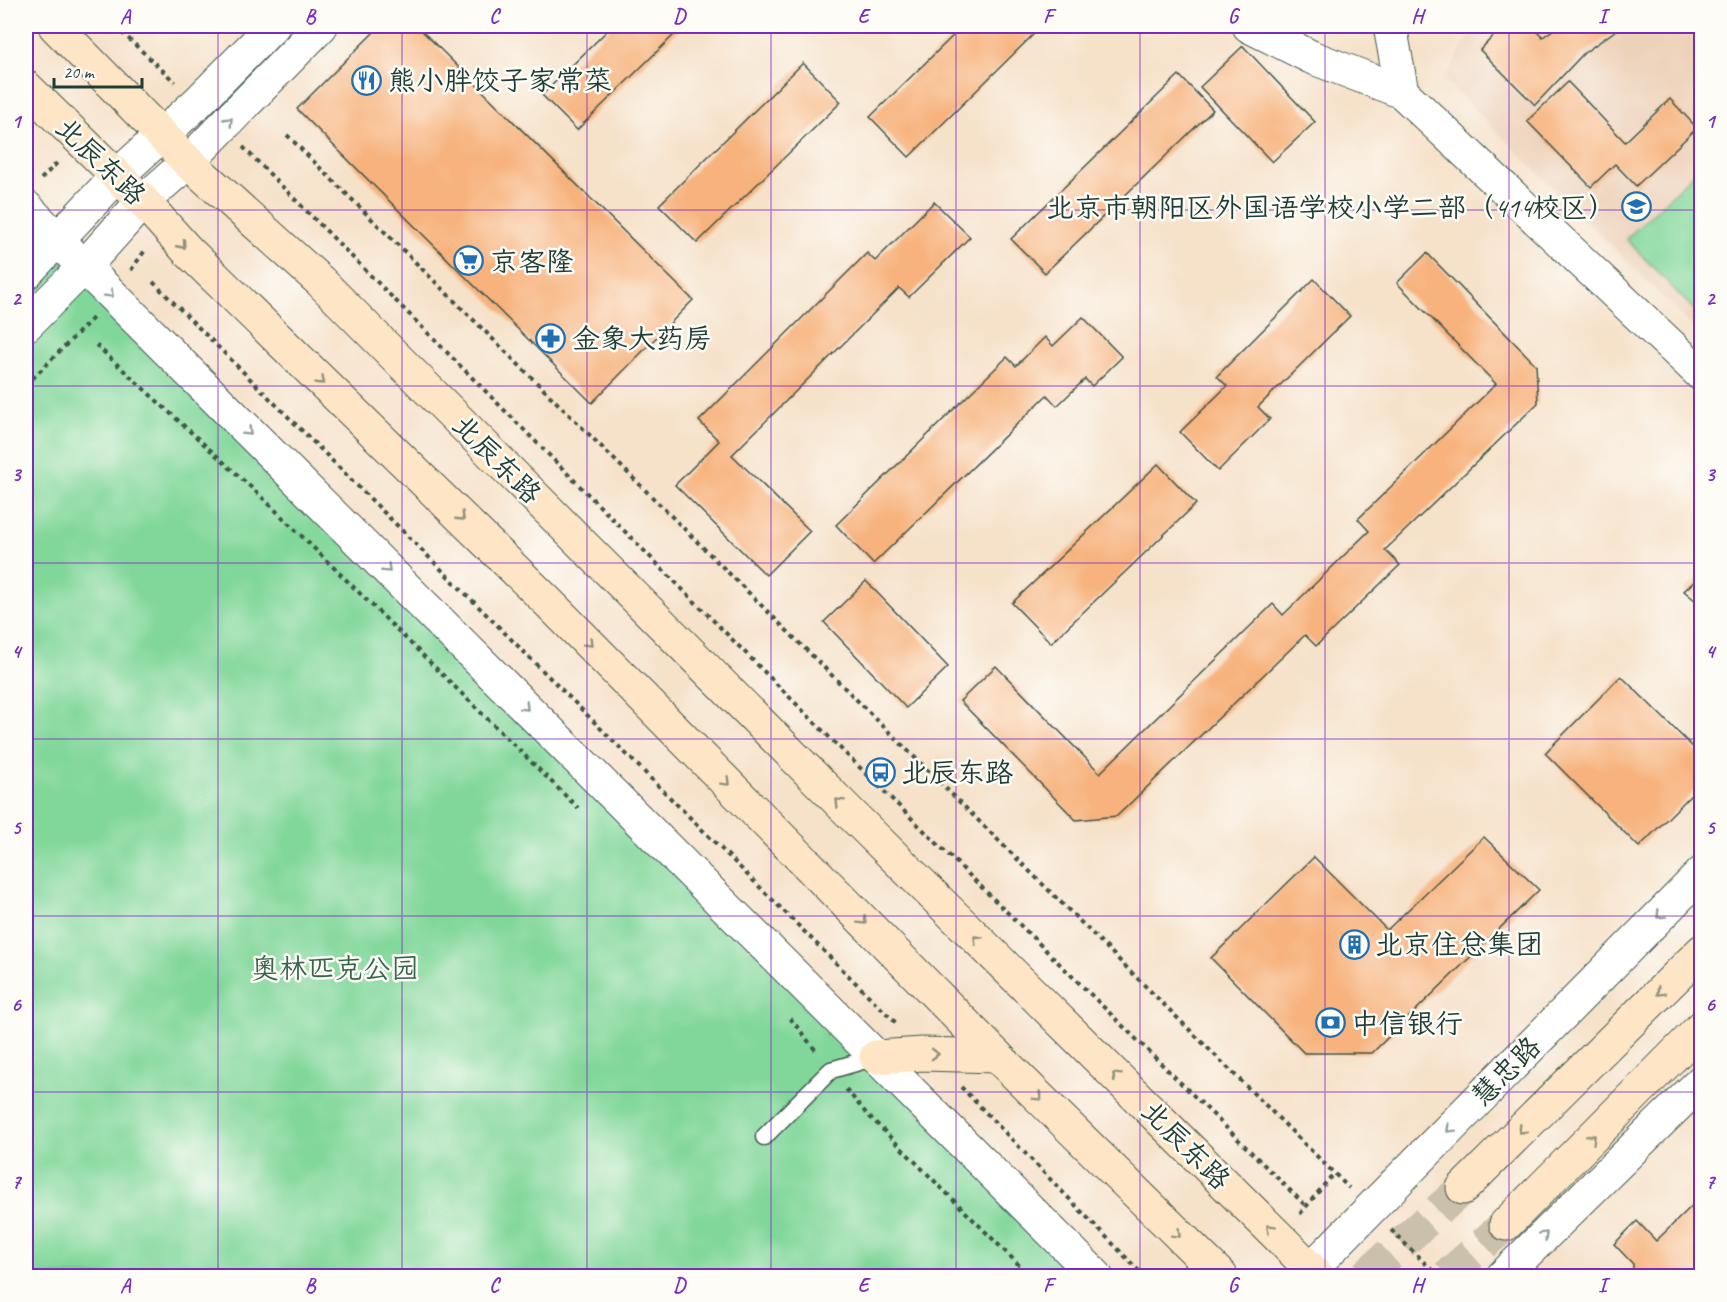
<svg xmlns="http://www.w3.org/2000/svg" width="1727" height="1302" font-family="Caveat,'LXGW WenKai TC',sans-serif">
<style>
.built{fill:#edd2ba}
.green{fill:#81d79a;stroke:#508a67;stroke-width:1.5}
.building{fill:#f7b27d}
.lines{fill:none;stroke-linecap:round;stroke-linejoin:round}
.secondary-tunnel{stroke:#cbc0ab;stroke-width:33;stroke-dasharray:33 16;stroke-linecap:butt}
.service-casing{stroke:#3f564a;stroke-width:19}
.minor-casing{stroke:#3f564a;stroke-width:35}
.tertiary-casing{stroke:#3f564a;stroke-width:35}
.secondary-casing{stroke:#3f564a;stroke-width:35}
.path{stroke:#3f564a;stroke-width:4;stroke-dasharray:4.5 4.5;stroke-linecap:butt}
.service{stroke:#fff;stroke-width:16}
.minor{stroke:#fff;stroke-width:33}
.tertiary{stroke:#fff;stroke-width:33}
.secondary{stroke:#fde5c5;stroke-width:33}
.oneway{stroke:#8f9e9a}
.oneway2{stroke:#8e917c}
.grid{fill:none;stroke:#7b2cbf;stroke-width:1.5;stroke-opacity:0.55}
.labels{text-anchor:middle;dominant-baseline:central;stroke-width:5;stroke-linejoin:round;paint-order:stroke}
.poi-label{font-size:28px;fill:#1f3d34;stroke:#fdfcf7;text-anchor:start}
.street-label{font-size:28px;fill:#1f3d34;stroke:#fdfcf7}
.park-label{font-size:28px;fill:#38644e;stroke:#fdfcf7}
.neatline{fill:none;stroke:#7b2cbf;stroke-width:2}
.grid-label{font-size:20px;text-anchor:middle;font-weight:bold;fill:#7b2cbf}
</style>
<rect width="100%" height="100%" fill="#fdfcf7"/>
<filter id="ink" filterUnits="userSpaceOnUse"><feTurbulence type="fractalNoise" baseFrequency=".0167" numOctaves="2"/><feDisplacementMap in="SourceGraphic" scale="12" xChannelSelector="R" yChannelSelector="G"/><feConvolveMatrix kernelMatrix="1 2 1 2 8 2 1 2 1" color-interpolation-filters="sRGB"/></filter>
<filter id="wash" filterUnits="userSpaceOnUse"><feTurbulence type="fractalNoise" baseFrequency=".008" numOctaves="4" result="noise"/><feDisplacementMap in="SourceGraphic" scale="24" xChannelSelector="R" yChannelSelector="G"/><feGaussianBlur stdDeviation="1.35" result="paint"/><feColorMatrix in="noise" values="0 0 0 0 0 0 0 0 0 0 0 0 0 0 0 0 0 1.4 0 .05"/><feComposite in="paint" operator="in"/></filter>
<g filter="url(#wash)">
<rect width="100%" height="100%" fill="#f6e1c9"/>
<polygon class="built" points="1475,26 1701,26 1701,335 1444,79"/>
<g class="green">
<polygon points="1701,167 1701,317 1626,239"/>
<polygon points="26,223 1084,1276 26,1276"/>
</g>
<g id="blocks">
<g class="building">
<polygon points="380,26 417,26 693,300 592,403 297,109"/>
<polygon points="612,26 683,26 577,130 542,95"/>
<polygon points="963,26 1042,26 909,157 870,117"/>
<polygon points="1503,26 1532,26 1543,37 1558,26 1622,26 1584,53 1535,105 1480,50"/>
<polygon points="1243,46 1315,122 1272,162 1200,87"/>
<polygon points="803,63 841,102 697,243 659,205"/>
<polygon points="1179,75 1213,110 1045,273 1011,239"/>
<polygon points="1568,82 1625,142 1670,99 1697,128 1636,186 1615,164 1591,187 1527,121"/>
<polygon points="934,202 970,237 909,297 899,288 732,455 810,531 766,575 675,485 719,441 699,421 867,253 875,261"/>
<polygon points="1427,253 1536,365 1538,403 1385,550 1400,565 1316,646 1305,635 1117,816 1076,820 960,701 996,666 1100,773 1273,604 1283,615 1369,531 1358,519 1496,384 1397,283"/>
<polygon points="1314,279 1350,316 1258,407 1270,419 1218,471 1180,432 1227,386 1217,376"/>
<polygon points="1083,317 1122,357 1092,386 1085,379 1057,406 1047,395 873,564 836,525 1007,357 1016,366 1045,337 1053,346"/>
<polygon points="1158,464 1196,504 1051,643 1012,603"/>
<polygon points="1702,574 1702,606 1684,591"/>
<polygon points="866,581 948,667 906,708 824,622"/>
<polygon points="1621,676 1702,756 1702,784 1639,847 1545,753"/>
<polygon points="1484,837 1539,890 1372,1053 1304,1053 1211,958 1314,857 1387,930"/>
<polygon points="1702,1196 1702,1276 1633,1276 1633,1264 1614,1244 1637,1221 1656,1241"/>
</g>
</g>
</g>
<g filter="url(#ink)">
<use href="#blocks" fill-opacity="0" stroke="#3f564a" stroke-width="1.5"/>
<g class="lines">
<g class="secondary-tunnel">
<polyline points="1365,1276 1463,1188"/>
<polyline points="1447,1276 1506,1224"/>
</g>
<defs>
<polyline id="service" points="764,1137 831,1070 876,1057"/>
<g id="minor">
<polyline points="1249,26 1311,57 1402,92 1702,375"/>
<polyline points="1390,26 1402,92"/>
<polyline points="26,207 84,267 1096,1276"/>
</g>
<g id="tertiary">
<polyline points="26,273 117,176 197,103 273,26"/>
<polyline points="26,325 84,267 143,201 188,162 321,26"/>
<polyline points="1311,1276 1311,1269 1702,873"/>
<polyline points="1503,1276 1702,1081"/>
</g>
<g id="secondary">
<polyline points="55,26 188,162 320,281 843,806 1318,1276"/>
<polyline points="26,87 143,201 187,250 548,602 997,1056 1221,1276"/>
<polyline points="876,1057 923,1054 997,1056"/>
<polyline points="1463,1188 1702,951"/>
<polyline points="1506,1224 1702,1027"/>
</g>
</defs>
<use href="#service" class="service-casing"/>
<use href="#minor" class="minor-casing"/>
<use href="#tertiary" class="tertiary-casing"/>
<use href="#secondary" class="secondary-casing"/>
<g class="path">
<polyline points="115,26 175,82"/>
<polyline points="287,135 1349,1188"/>
<polyline points="243,147 843,751 1305,1205"/>
<polyline points="41,179 59,161"/>
<polyline points="131,270 146,249"/>
<polyline points="153,282 898,1025"/>
<polyline points="96,345 266,501 578,808"/>
<polyline points="26,385 93,318"/>
<polyline points="790,1018 817,1052"/>
<polyline points="961,1087 1144,1276"/>
<polyline points="846,1089 865,1112 1030,1276"/>
<polyline points="1300,1214 1334,1173"/>
<polyline points="1391,1230 1438,1276"/>
</g>
<use href="#service" class="service"/>
<use href="#minor" class="minor"/>
<use href="#tertiary" class="tertiary"/>
<use href="#secondary" class="secondary"/>
</g>
<defs><path id="oneway-chevron" d="M-2-3.5L2.5 0L-2 3.5" fill="none" stroke-width="1.6" stroke-linecap="round" stroke-linejoin="round" transform="scale(1.5)"/></defs>
<g class="oneway">
<use href="#oneway-chevron" transform="translate(229 121) rotate(-46)"/>
<use href="#oneway-chevron" transform="translate(110 294) rotate(45)"/>
<use href="#oneway-chevron" transform="translate(248 432) rotate(45)"/>
<use href="#oneway-chevron" transform="translate(387 569) rotate(45)"/>
<use href="#oneway-chevron" transform="translate(525 707) rotate(45)"/>
<use href="#oneway-chevron" transform="translate(1660 915) rotate(135)"/>
<use href="#oneway-chevron" transform="translate(1450 1129) rotate(135)"/>
<use href="#oneway-chevron" transform="translate(1544 1235) rotate(-45)"/>
</g>
<g class="oneway2">
<use href="#oneway-chevron" transform="translate(182 245) rotate(48)"/>
<use href="#oneway-chevron" transform="translate(321 381) rotate(44)"/>
<use href="#oneway-chevron" transform="translate(461 517) rotate(44)"/>
<use href="#oneway-chevron" transform="translate(589 643) rotate(45)"/>
<use href="#oneway-chevron" transform="translate(726 782) rotate(45)"/>
<use href="#oneway-chevron" transform="translate(839 802) rotate(-135)"/>
<use href="#oneway-chevron" transform="translate(863 921) rotate(45)"/>
<use href="#oneway-chevron" transform="translate(977 939) rotate(-135)"/>
<use href="#oneway-chevron" transform="translate(1660 992) rotate(135)"/>
<use href="#oneway-chevron" transform="translate(935 1054) rotate(1)"/>
<use href="#oneway-chevron" transform="translate(1116 1076) rotate(-135)"/>
<use href="#oneway-chevron" transform="translate(1038 1097) rotate(45)"/>
<use href="#oneway-chevron" transform="translate(1522 1130) rotate(135)"/>
<use href="#oneway-chevron" transform="translate(1592 1138) rotate(-45)"/>
<use href="#oneway-chevron" transform="translate(1270 1228) rotate(-135)"/>
<use href="#oneway-chevron" transform="translate(1177 1234) rotate(45)"/>
</g>
</g>
<path class="grid" d="M218 26V1276M402 26V1276M587 26V1276M771 26V1276M956 26V1276M1140 26V1276M1325 26V1276M1509 26V1276M26 210H1702M26 386H1702M26 563H1702M26 739H1702M26 916H1702M26 1092H1702"/>
<defs>
<symbol id="restaurant-ring" viewBox="-11 -11 22 22"><circle r="9.5" fill="#fdfcf7" stroke="#1f6fb2" stroke-width="1.5"/><path d="M-5-6h1v4h1v-4h1v4h1v-4h1v5L-1.5 .5V6h-2V.5L-5-1ZM5-6V6H3V1.5H1.5Q1.5-4 5-6Z" fill="#1f6fb2"/></symbol>
<symbol id="school-ring" viewBox="-11 -11 22 22"><circle r="9.5" fill="#fdfcf7" stroke="#1f6fb2" stroke-width="1.5"/><path d="M0-5L7-2L0 1L-7-2ZM-4 1L0 2.5L4 1V4Q0 6-4 4Z" fill="#1f6fb2"/></symbol>
<symbol id="supermarket-ring" viewBox="-11 -11 22 22"><circle r="9.5" fill="#fdfcf7" stroke="#1f6fb2" stroke-width="1.5"/><path d="M-6-5.5h2.5l.6 2H6L4.5 2H-2.5L-4.4-4H-6ZM-1.5 3.2a1.3 1.3 0 1 0 .1 0ZM3 3.2a1.3 1.3 0 1 0 .1 0Z" fill="#1f6fb2"/></symbol>
<symbol id="pharmacy-ring" viewBox="-11 -11 22 22"><circle r="9.5" fill="#fdfcf7" stroke="#1f6fb2" stroke-width="1.5"/><path d="M-2-6h4v4h4v4h-4v4h-4v-4h-4v-4h4Z" fill="#1f6fb2"/></symbol>
<symbol id="bus-ring" viewBox="-11 -11 22 22"><circle r="9.5" fill="#fdfcf7" stroke="#1f6fb2" stroke-width="1.5"/><path d="M-5-6H5V4H4V6H2V4H-2V6H-4V4H-5ZM-3.5-4V0h7V-4ZM-3.5 1.2v1.5H-2V1.2ZM2 1.2v1.5H3.5V1.2Z" fill="#1f6fb2"/></symbol>
<symbol id="building-ring" viewBox="-11 -11 22 22"><circle r="9.5" fill="#fdfcf7" stroke="#1f6fb2" stroke-width="1.5"/><path d="M-4-6H4V6H1V3H-1V6H-4ZM-2.5-4.3h1.7v1.8h-1.7ZM.8-4.3h1.7v1.8H.8ZM-2.5-1h1.7V.8h-1.7ZM.8-1h1.7V.8H.8Z" fill="#1f6fb2"/></symbol>
<symbol id="bank-ring" viewBox="-11 -11 22 22"><circle r="9.5" fill="#fdfcf7" stroke="#1f6fb2" stroke-width="1.5"/><path d="M-6-4H6V4H-6ZM0-2.3a2.3 2.3 0 1 0 0 4.6a2.3 2.3 0 1 0 0-4.6Z" fill="#1f6fb2"/></symbol>
</defs>
<g fill-rule="evenodd">
<use href="#restaurant-ring" x="350" y="64" width="33" height="33"/>
<use href="#school-ring" x="1620" y="190" width="33" height="33"/>
<use href="#supermarket-ring" x="452" y="244" width="33" height="33"/>
<use href="#pharmacy-ring" x="534" y="322" width="33" height="33"/>
<use href="#bus-ring" x="864" y="756" width="33" height="33"/>
<use href="#building-ring" x="1338" y="928" width="33" height="33"/>
<use href="#bank-ring" x="1314" y="1006" width="33" height="33"/>
</g>
<g class="labels">
<g class="poi-label">
<text x="388" y="80">熊小胖饺子家常菜</text>
<text x="1616" y="207" text-anchor="end">北京市朝阳区外国语学校小学二部（414校区）</text>
<text x="490" y="261">京客隆</text>
<text x="572" y="338">金象大药房</text>
<text x="901" y="772">北辰东路</text>
<text x="1375" y="944">北京住总集团</text>
<text x="1351" y="1023">中信银行</text>
</g>
<g class="street-label">
<text transform="translate(101 161) rotate(44)">北辰东路</text>
<text transform="translate(497 459) rotate(45)">北辰东路</text>
<text transform="translate(1506 1071) rotate(-45)">慧忠路</text>
<text transform="translate(1186 1145) rotate(45)">北辰东路</text>
</g>
<g class="park-label">
<text x="335" y="968">奥林匹克公园</text>
</g>
</g>
<rect width="1727" height="1302" fill="none" stroke="#fdfcf7" stroke-width="66"/>
<path d="M54 78v9h88v-9" fill="none" stroke="#1f3d34" stroke-width="3"/>
<text x="63" y="78" font-size="18" fill="#1f3d34" stroke="#fdfcf7" stroke-width="4.5" paint-order="stroke">20 m</text>
<rect x="33" y="33" width="1661" height="1236" class="neatline"/>
<g class="grid-label">
<text x="125" y="23">A</text>
<text x="310" y="23">B</text>
<text x="494" y="23">C</text>
<text x="679" y="23">D</text>
<text x="863" y="23">E</text>
<text x="1048" y="23">F</text>
<text x="1233" y="23">G</text>
<text x="1417" y="23">H</text>
<text x="1602" y="23">I</text>
<text x="16" y="128">1</text>
<text x="1710" y="128">1</text>
<text x="16" y="305">2</text>
<text x="1710" y="305">2</text>
<text x="16" y="481">3</text>
<text x="1710" y="481">3</text>
<text x="16" y="658">4</text>
<text x="1710" y="658">4</text>
<text x="16" y="834">5</text>
<text x="1710" y="834">5</text>
<text x="16" y="1011">6</text>
<text x="1710" y="1011">6</text>
<text x="16" y="1188">7</text>
<text x="1710" y="1188">7</text>
<text x="125" y="1292">A</text>
<text x="310" y="1292">B</text>
<text x="494" y="1292">C</text>
<text x="679" y="1292">D</text>
<text x="863" y="1292">E</text>
<text x="1048" y="1292">F</text>
<text x="1233" y="1292">G</text>
<text x="1417" y="1292">H</text>
<text x="1602" y="1292">I</text>
</g>
</svg>
